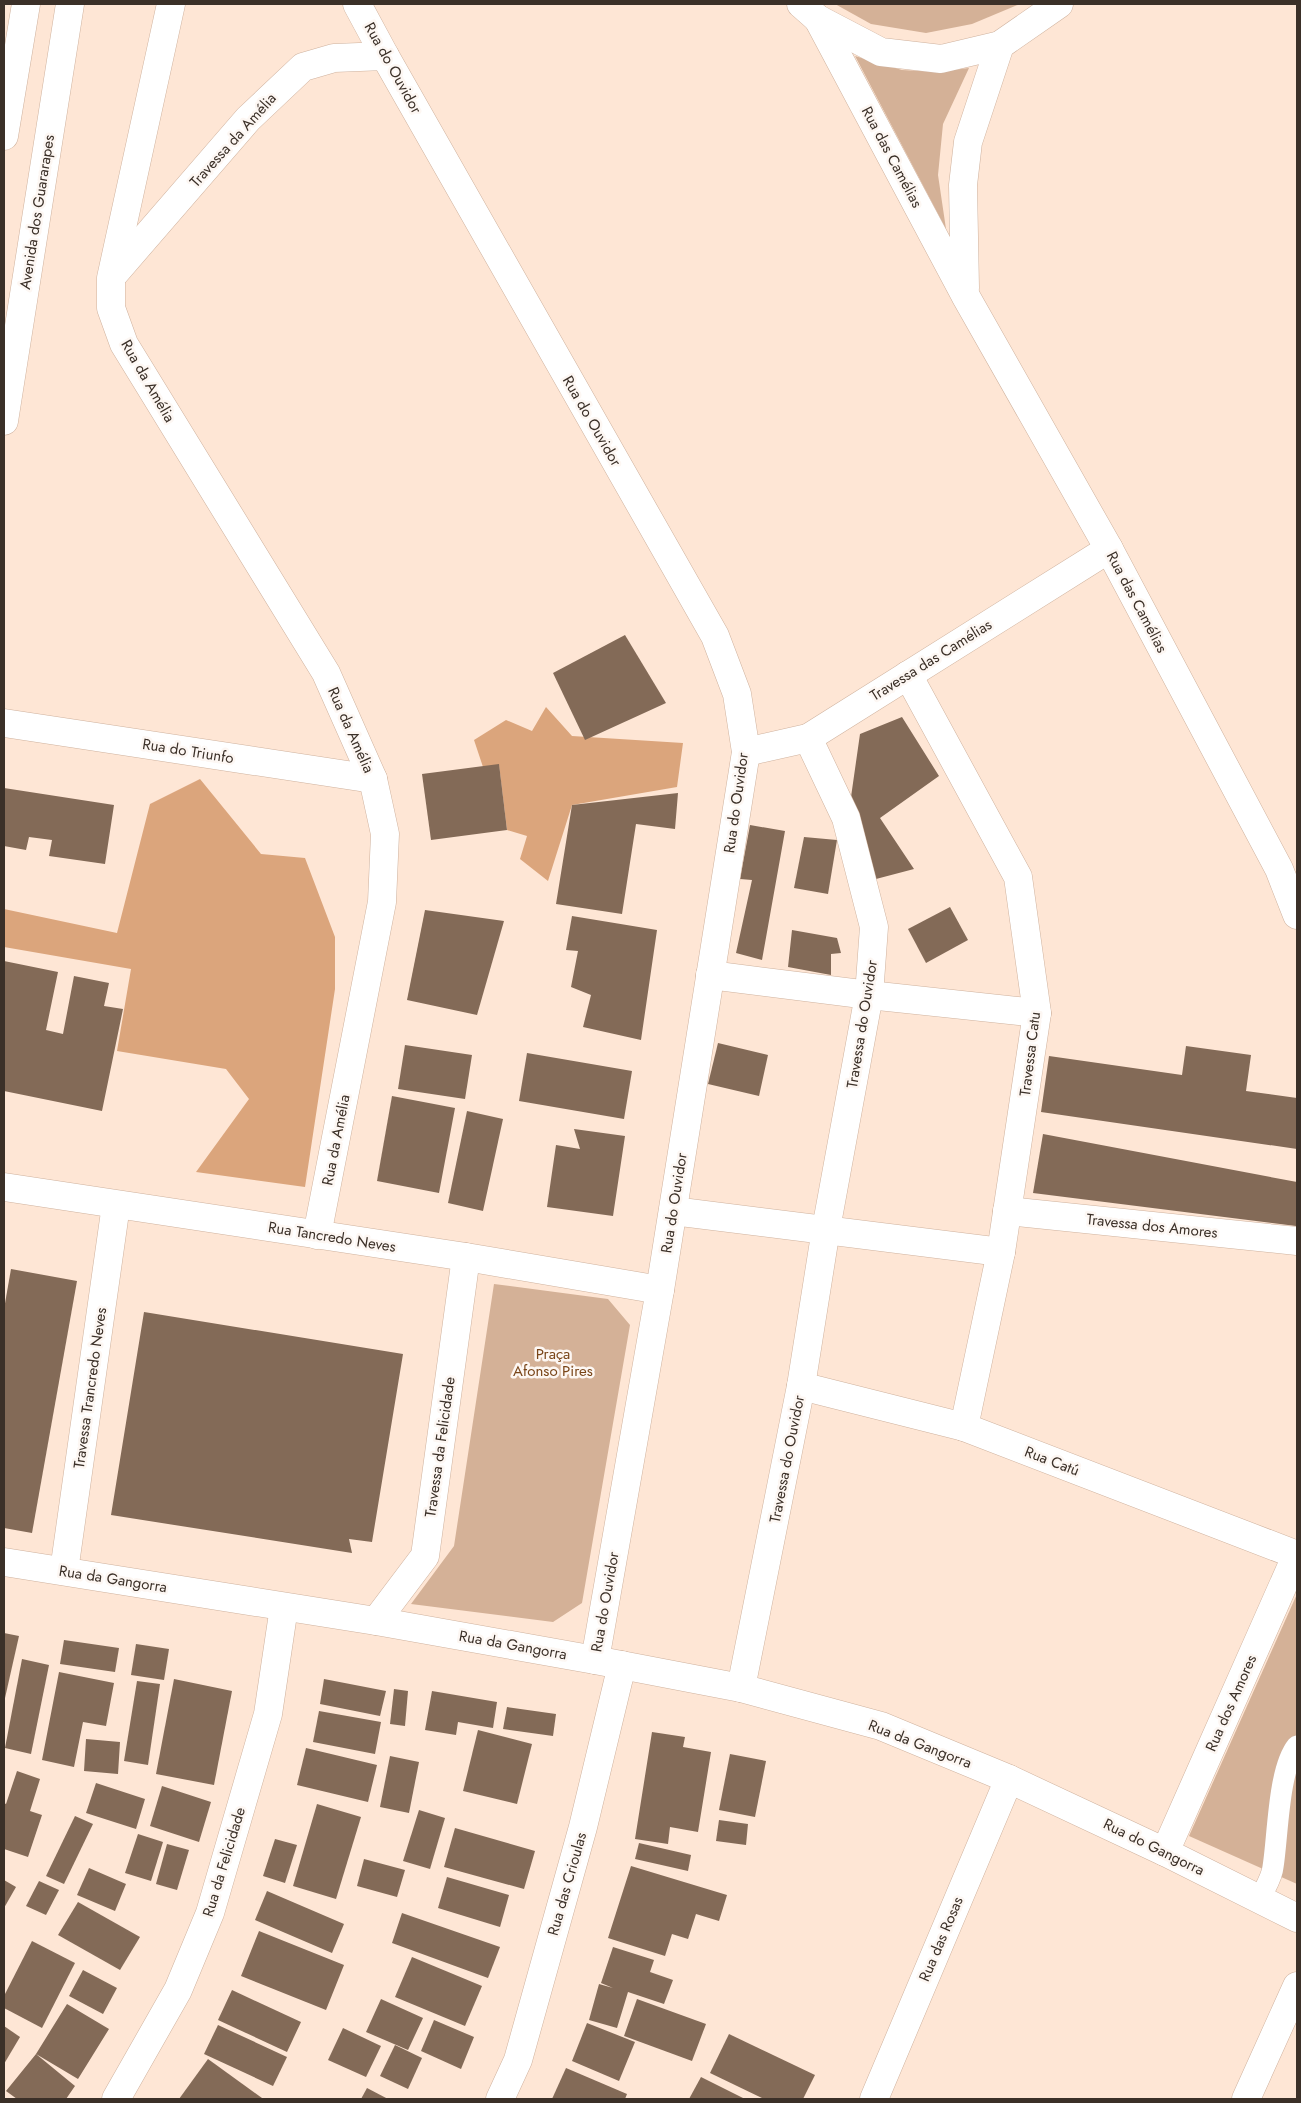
<svg xmlns="http://www.w3.org/2000/svg" width="1301" height="2103" font-family="Jost,sans-serif">
<style>
.green{fill:#d4b197}
.forest{fill:#dba57c}
.building{fill:#836a57}
.lines{fill:none;stroke-linecap:round;stroke-linejoin:round}
.lane-casing{stroke:#cfb29e;stroke-width:22}
.street-casing{stroke:#cfb29e;stroke-width:29}
.secondary-casing{stroke:#cfb29e;stroke-width:29}
.lane{stroke:#fff;stroke-width:21}
.street{stroke:#fff;stroke-width:28}
.secondary{stroke:#fff;stroke-width:28}
.labels{text-anchor:middle;dominant-baseline:central;stroke-width:5;stroke-linejoin:round;paint-order:stroke}
.street-label{font-size:15px;fill:#3b3028;stroke:#fdf7f3}
.park-label{font-size:15px;fill:#794518;stroke:#fdf7f3}
</style>
<rect width="100%" height="100%" fill="#fee6d5"/>
<g class="green">
<polygon points="835,4 1020,4 972,24 926,33 871,24"/>
<polygon points="855,56 902,70 937,72 969,68 943,124 938,175 946,229"/>
<polygon points="494,1284 608,1299 630,1325 582,1603 553,1622 411,1604 454,1546"/>
<polygon points="1297,1594 1297,1884 1189,1836"/>
</g>
<g class="forest">
<polygon points="546,707 572,736 683,743 677,787 572,805 548,881 520,859 527,836 507,830 499,765 483,767 474,740 506,720 532,731"/>
<polygon points="200,779 261,854 305,858 335,937 335,989 305,1187 196,1172 249,1099 226,1069 117,1051 131,969 4,947 4,909 117,933 150,804"/>
</g>
<g class="building">
<polygon points="625,635 666,703 585,740 553,673"/>
<polygon points="902,717 939,776 880,818 914,869 876,879 851,797 860,734"/>
<polygon points="499,764 507,830 431,840 422,774"/>
<polygon points="4,788 114,805 105,864 49,856 52,840 29,837 26,850 4,846"/>
<polygon points="678,793 675,829 636,824 622,914 556,904 572,805"/>
<polygon points="750,825 785,831 762,960 736,953 752,880 740,879"/>
<polygon points="804,837 837,840 828,894 794,888"/>
<polygon points="950,907 968,940 926,963 908,929"/>
<polygon points="425,910 504,921 477,1015 407,1000"/>
<polygon points="572,916 657,930 641,1040 583,1027 591,995 571,987 578,951 566,950"/>
<polygon points="792,930 837,938 841,953 831,954 831,975 788,967"/>
<polygon points="4,961 58,972 46,1030 63,1034 74,976 109,983 104,1006 123,1009 102,1111 4,1091"/>
<polygon points="718,1043 768,1055 759,1096 708,1084"/>
<polygon points="405,1045 472,1055 465,1099 398,1089"/>
<polygon points="1186,1046 1251,1055 1246,1091 1297,1098 1297,1149 1041,1112 1049,1056 1182,1075"/>
<polygon points="527,1053 632,1071 624,1119 519,1101"/>
<polygon points="392,1096 455,1108 439,1193 377,1181"/>
<polygon points="467,1111 503,1119 483,1211 448,1203"/>
<polygon points="574,1129 625,1136 613,1216 547,1207 556,1145 580,1149"/>
<polygon points="1043,1134 1297,1182 1296,1226 1033,1193"/>
<polygon points="11,1269 77,1281 32,1533 4,1528 4,1309"/>
<polygon points="144,1312 403,1354 372,1542 349,1539 352,1553 111,1515"/>
<polygon points="4,1633 19,1636 5,1698 4,1698"/>
<polygon points="64,1640 119,1648 115,1672 60,1664"/>
<polygon points="136,1644 169,1649 164,1680 131,1675"/>
<polygon points="22,1659 49,1665 31,1754 5,1748"/>
<polygon points="59,1672 114,1683 106,1726 83,1722 74,1767 42,1760"/>
<polygon points="174,1679 232,1691 214,1785 156,1774"/>
<polygon points="324,1679 386,1691 380,1716 320,1704"/>
<polygon points="137,1681 160,1684 148,1765 124,1761"/>
<polygon points="394,1689 408,1691 405,1726 390,1724"/>
<polygon points="432,1691 497,1702 493,1728 458,1722 456,1735 425,1730"/>
<polygon points="507,1707 556,1714 553,1736 503,1729"/>
<polygon points="319,1711 381,1722 375,1754 313,1742"/>
<polygon points="478,1730 532,1744 517,1804 463,1791"/>
<polygon points="652,1732 685,1737 683,1747 711,1752 698,1832 670,1827 668,1844 635,1839"/>
<polygon points="86,1739 120,1742 118,1774 84,1771"/>
<polygon points="306,1748 377,1765 368,1802 297,1785"/>
<polygon points="730,1754 766,1761 755,1817 719,1810"/>
<polygon points="390,1756 419,1762 409,1813 380,1807"/>
<polygon points="17,1771 40,1779 30,1811 42,1815 28,1857 4,1849 4,1803 6,1804"/>
<polygon points="96,1783 145,1799 136,1829 86,1813"/>
<polygon points="162,1786 211,1802 199,1842 150,1826"/>
<polygon points="317,1804 361,1817 336,1899 293,1886"/>
<polygon points="419,1810 445,1818 430,1869 403,1861"/>
<polygon points="75,1816 93,1824 64,1884 46,1876"/>
<polygon points="719,1820 748,1824 746,1845 716,1841"/>
<polygon points="455,1828 535,1851 524,1889 444,1867"/>
<polygon points="138,1834 163,1842 151,1881 125,1873"/>
<polygon points="275,1839 297,1845 285,1883 263,1876"/>
<polygon points="639,1843 691,1855 688,1871 635,1859"/>
<polygon points="167,1844 189,1850 177,1890 156,1884"/>
<polygon points="364,1859 405,1870 397,1897 357,1886"/>
<polygon points="631,1866 727,1895 719,1921 696,1914 688,1939 672,1934 665,1956 608,1938"/>
<polygon points="89,1868 126,1884 115,1911 77,1895"/>
<polygon points="447,1877 509,1895 500,1927 438,1908"/>
<polygon points="4,1880 16,1887 4,1908"/>
<polygon points="39,1881 59,1890 46,1915 26,1906"/>
<polygon points="267,1891 344,1924 332,1953 255,1920"/>
<polygon points="78,1902 140,1937 120,1970 58,1935"/>
<polygon points="402,1913 500,1947 488,1978 392,1943"/>
<polygon points="259,1931 344,1965 326,2010 241,1976"/>
<polygon points="32,1941 75,1963 42,2028 4,2008 4,1996"/>
<polygon points="613,1947 654,1960 650,1972 673,1980 664,2004 628,1992 617,2028 589,2020 599,1984 613,1988 601,1983"/>
<polygon points="412,1957 482,1986 465,2026 395,1997"/>
<polygon points="83,1970 117,1988 103,2014 69,1996"/>
<polygon points="232,1990 301,2022 287,2052 218,2020"/>
<polygon points="381,1999 423,2018 408,2050 366,2032"/>
<polygon points="637,1999 706,2024 692,2061 624,2036"/>
<polygon points="67,2004 109,2029 78,2079 36,2054 75,2086 66,2099 17,2099 6,2091 36,2054"/>
<polygon points="434,2020 474,2037 461,2069 421,2051"/>
<polygon points="587,2023 635,2042 619,2081 572,2061"/>
<polygon points="218,2025 287,2057 273,2086 204,2054"/>
<polygon points="4,2026 20,2037 4,2064"/>
<polygon points="343,2028 381,2046 366,2077 328,2060"/>
<polygon points="729,2034 815,2075 803,2099 764,2099 710,2073"/>
<polygon points="395,2045 422,2058 408,2089 380,2076"/>
<polygon points="208,2059 262,2098 261,2099 179,2099"/>
<polygon points="566,2068 627,2094 625,2099 552,2099"/>
<polygon points="701,2077 745,2099 689,2099"/>
<polygon points="367,2088 388,2099 361,2099"/>
</g>
<g class="lines">
<defs>
<path id="lane" d="M1260 1899C1264 1889 1272 1878 1273 1867 1278 1837 1278 1769 1297 1746"/>
<g id="street">
<polyline points="171,4 111,278 111,308 124,344 326,673 373,779 385,834 382,902 317,1235"/>
<polyline points="357,4 385,56 715,636 737,694 746,752 660,1290 595,1660"/>
<polyline points="818,19 965,295 1109,549 1279,869 1297,915"/>
<polyline points="113,275 248,119 303,67 334,58 385,56"/>
<polyline points="965,288 963,185 968,142 1000,45"/>
<polyline points="908,675 1018,877 1037,1013 1001,1252 964,1427"/>
<polyline points="4,723 373,779"/>
<polyline points="746,752 808,738 1109,549"/>
<polyline points="710,975 869,995 1037,1013"/>
<polyline points="4,1187 466,1257 660,1290"/>
<polyline points="673,1211 1001,1252"/>
<polyline points="1007,1211 1297,1241"/>
<polyline points="801,1386 964,1427 1297,1555"/>
<polyline points="64,1571 116,1205"/>
<polyline points="376,1621 425,1556 466,1257"/>
<polyline points="741,1688 801,1386 826,1229 869,995 874,927 846,818 808,738"/>
<polyline points="1165,1852 1297,1554"/>
<polyline points="116,2099 178,1990 210,1913 268,1714 284,1607"/>
<polyline points="500,2099 518,2060 583,1827 622,1665"/>
<polyline points="874,2099 1009,1779"/>
<polyline points="1246,2099 1297,1986"/>
</g>
<g id="secondary">
<polyline points="801,4 818,19 881,52 941,59 1000,45 1059,4"/>
<polyline points="4,136 26,4"/>
<polyline points="4,421 70,4"/>
<polyline points="4,1562 376,1621 595,1660 741,1688 881,1726 1009,1779 1165,1852 1297,1918"/>
</g>
</defs>
<use href="#lane" class="lane-casing"/>
<use href="#street" class="street-casing"/>
<use href="#secondary" class="secondary-casing"/>
<use href="#lane" class="lane"/>
<use href="#street" class="street"/>
<use href="#secondary" class="secondary"/>
</g>
<g class="labels">
<g class="street-label">
<text transform="translate(393 68) rotate(61)">Rua do Ouvidor</text>
<text transform="translate(233 140) rotate(-48)">Travessa da Amélia</text>
<text transform="translate(892 157) rotate(62)">Rua das Camélias</text>
<text transform="translate(37 212) rotate(-81)">Avenida dos Guararapes</text>
<text transform="translate(148 381) rotate(60)">Rua da Amélia</text>
<text transform="translate(592 421) rotate(60)">Rua do Ouvidor</text>
<text transform="translate(1137 602) rotate(62)">Rua das Camélias</text>
<text transform="translate(931 660) rotate(-32)">Travessa das Camélias</text>
<text transform="translate(351 730) rotate(66)">Rua da Amélia</text>
<text transform="translate(188 751) rotate(9)">Rua do Triunfo</text>
<text transform="translate(736 803) rotate(-82)">Rua do Ouvidor</text>
<text transform="translate(862 1024) rotate(-81)">Travessa do Ouvidor</text>
<text transform="translate(1030 1054) rotate(-83)">Travessa Catu</text>
<text transform="translate(336 1140) rotate(-79)">Rua da Amélia</text>
<text transform="translate(674 1203) rotate(-81)">Rua do Ouvidor</text>
<text transform="translate(1152 1226) rotate(6)">Travessa dos Amores</text>
<text transform="translate(332 1237) rotate(9)">Rua Tancredo Neves</text>
<text transform="translate(90 1388) rotate(-82)">Travessa Trancredo Neves</text>
<text transform="translate(440 1447) rotate(-82)">Travessa da Felicidade</text>
<text transform="translate(787 1459) rotate(-79)">Travessa do Ouvidor</text>
<text transform="translate(1052 1461) rotate(21)">Rua Catú</text>
<text transform="translate(113 1579) rotate(9)">Rua da Gangorra</text>
<text transform="translate(605 1602) rotate(-80)">Rua do Ouvidor</text>
<text transform="translate(513 1645) rotate(10)">Rua da Gangorra</text>
<text transform="translate(1231 1703) rotate(-66)">Rua dos Amores</text>
<text transform="translate(920 1744) rotate(21)">Rua da Gangorra</text>
<text transform="translate(1154 1847) rotate(26)">Rua do Gangorra</text>
<text transform="translate(224 1862) rotate(-73)">Rua da Felicidade</text>
<text transform="translate(567 1884) rotate(-74)">Rua das Crioulas</text>
<text transform="translate(941 1939) rotate(-67)">Rua das Rosas</text>
</g>
<g class="park-label">
<text x="553" y="1354">Praça<tspan x="553" dy="17">Afonso Pires</tspan></text>
</g>
</g>
<rect width="1301" height="2103" fill="none" stroke="#3b3028" stroke-width="10"/>
</svg>
